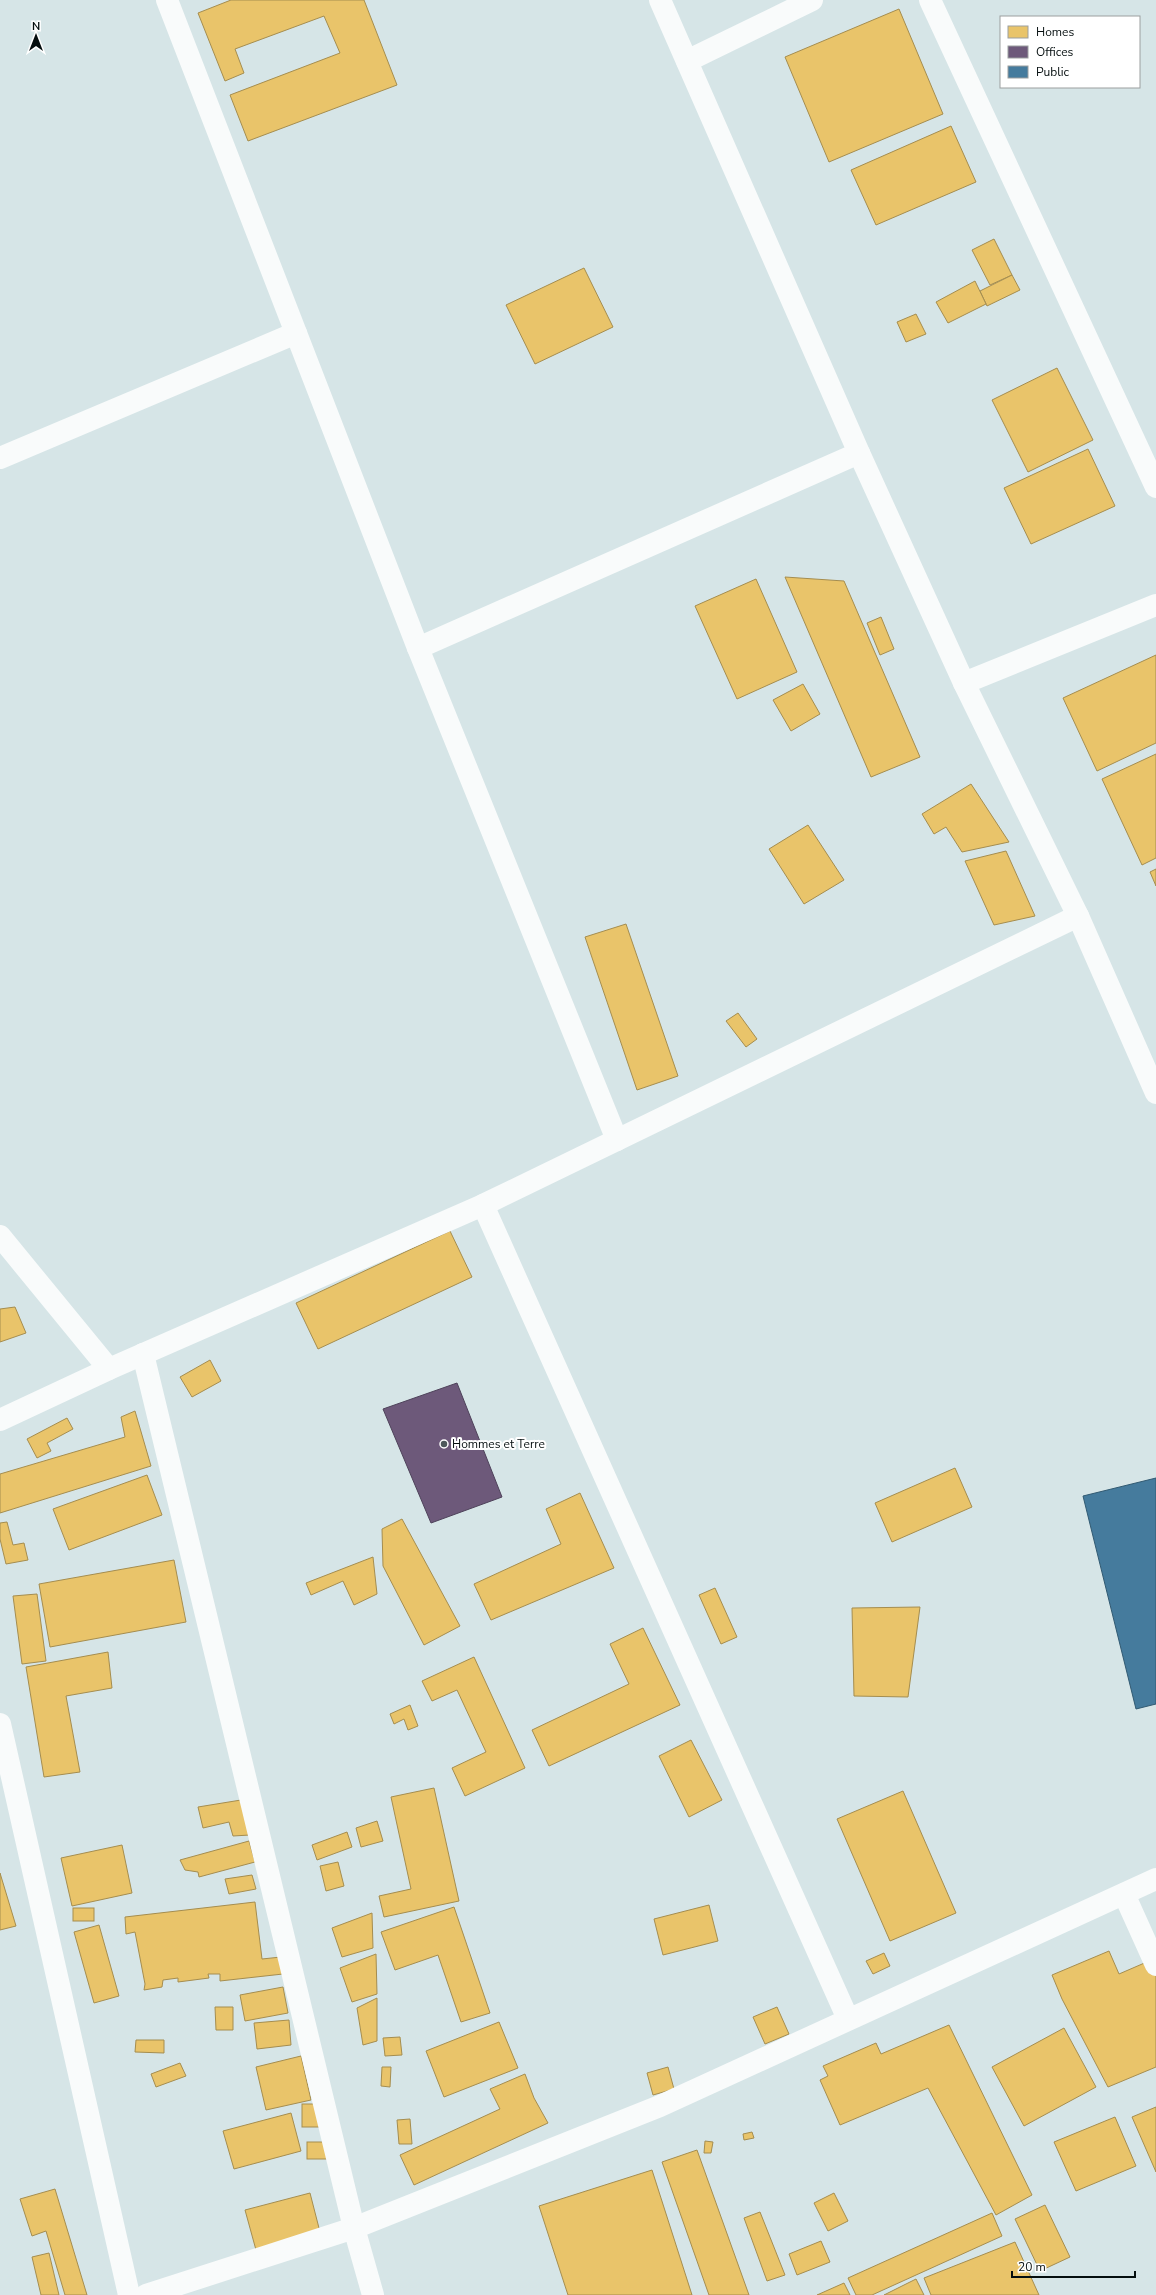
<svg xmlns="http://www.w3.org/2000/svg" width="1156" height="2295" font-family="'Nunito Sans',sans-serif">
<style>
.homes{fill:#e9c46a;stroke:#a58d4f}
.offices{fill:#6d597a;stroke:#4e425a}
.public{fill:#457b9d;stroke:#325a72}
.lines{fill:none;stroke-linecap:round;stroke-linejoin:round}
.service{stroke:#f9fbfb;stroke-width:22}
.minor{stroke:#f9fbfb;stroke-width:22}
.poi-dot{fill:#4e595b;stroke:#fff;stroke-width:1.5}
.labels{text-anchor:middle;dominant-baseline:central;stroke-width:4;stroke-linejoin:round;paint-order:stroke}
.poi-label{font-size:12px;fill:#050e0f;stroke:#fff;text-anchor:start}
</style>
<rect width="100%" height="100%" fill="#d6e5e7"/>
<g class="homes">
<polygon points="231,0 364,0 397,85 248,141 230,95 340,53 324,16 235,49 244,73 225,81 198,13"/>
<polygon points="899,9 943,114 829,162 785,57"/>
<polygon points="951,126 976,182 876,225 851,170"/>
<polygon points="994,239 1012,275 990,285 972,250"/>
<polygon points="584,268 613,327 535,364 506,305"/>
<polygon points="1012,275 1020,290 987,306 980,291"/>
<polygon points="975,281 986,304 948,323 936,302"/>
<polygon points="916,314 926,334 906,342 897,322"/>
<polygon points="1057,368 1093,440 1028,472 992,400"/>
<polygon points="1088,449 1115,506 1031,544 1004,488"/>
<polygon points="785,577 844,581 920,757 871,777"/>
<polygon points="756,579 797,672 737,699 695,606"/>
<polygon points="881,617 894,649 880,655 867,623"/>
<polygon points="1156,655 1156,743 1097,771 1063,698"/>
<polygon points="803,684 820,714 791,731 773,700"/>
<polygon points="1156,754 1156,858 1142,865 1102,779"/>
<polygon points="971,784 1009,842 962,852 946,827 934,834 922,814"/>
<polygon points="808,825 844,880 804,904 769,849"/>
<polygon points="1006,851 1035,916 994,925 965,861"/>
<polygon points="1156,869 1156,886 1150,872"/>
<polygon points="626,924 678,1076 637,1090 585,937"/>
<polygon points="738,1013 757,1039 746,1047 726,1021"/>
<polygon points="450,1231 472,1277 318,1349 296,1303"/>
<polygon points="15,1307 26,1333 0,1342 0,1309"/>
<polygon points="210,1360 221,1381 192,1397 180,1377"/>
<polygon points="135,1411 151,1466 0,1513 0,1474 125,1437 121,1417"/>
<polygon points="67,1418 73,1429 47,1443 51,1451 37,1458 27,1439"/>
<polygon points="955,1468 972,1507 892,1542 875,1503"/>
<polygon points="147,1475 162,1515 69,1550 53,1509"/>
<polygon points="580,1493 614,1568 491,1620 474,1584 561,1544 546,1509"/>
<polygon points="402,1519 460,1626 424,1645 383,1566 382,1529"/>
<polygon points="7,1522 13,1545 24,1543 28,1560 6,1564 0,1539 0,1523"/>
<polygon points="373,1557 377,1594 354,1605 343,1581 311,1595 306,1583"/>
<polygon points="174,1560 186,1622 50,1647 39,1584"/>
<polygon points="715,1588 737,1637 721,1644 699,1595"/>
<polygon points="37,1594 46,1661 22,1664 13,1596"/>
<polygon points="920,1607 908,1697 854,1696 852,1608"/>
<polygon points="643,1628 680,1705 549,1766 532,1730 629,1684 610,1644"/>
<polygon points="108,1652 112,1688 66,1696 80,1772 44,1777 26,1667"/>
<polygon points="474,1657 525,1768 465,1796 452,1768 486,1752 457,1690 432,1701 422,1681"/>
<polygon points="410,1705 418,1726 408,1730 404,1719 394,1724 390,1714"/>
<polygon points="691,1740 722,1800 689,1817 659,1756"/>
<polygon points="434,1788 459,1901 384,1917 379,1896 411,1889 391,1797"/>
<polygon points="903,1791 956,1913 890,1941 837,1819"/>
<polygon points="241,1800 250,1835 233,1836 229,1822 203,1828 198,1807"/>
<polygon points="377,1821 383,1841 361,1847 356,1828"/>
<polygon points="347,1832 352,1847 317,1860 312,1845"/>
<polygon points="249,1841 255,1862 199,1877 198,1872 185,1870 180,1860"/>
<polygon points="122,1845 132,1893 72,1906 61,1858"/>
<polygon points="338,1862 344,1886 326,1891 320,1866"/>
<polygon points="0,1873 16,1926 0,1930"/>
<polygon points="252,1875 256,1889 229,1894 225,1879"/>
<polygon points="255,1902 262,1959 281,1957 283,1974 220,1981 220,1974 208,1974 209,1978 178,1982 178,1978 163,1980 162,1987 144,1990 145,1984 135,1932 126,1934 125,1917"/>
<polygon points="709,1905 718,1941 663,1955 654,1919"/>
<polygon points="454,1907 490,2013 461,2022 438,1955 395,1970 381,1932"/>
<rect x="73" y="1908" width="21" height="13"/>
<polygon points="372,1913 373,1948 342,1957 332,1928"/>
<polygon points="99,1925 119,1996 94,2003 74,1932"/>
<polygon points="1109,1951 1119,1974 1156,1958 1156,2067 1108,2087 1062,1999 1052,1975"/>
<polygon points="884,1953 890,1966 873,1974 866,1961"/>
<polygon points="376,1954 377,1994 352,2002 340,1968"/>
<polygon points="283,1987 288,2013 245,2021 240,1995"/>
<polygon points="377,1998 377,2041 363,2045 357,2008"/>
<polygon points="215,2007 233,2007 233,2030 216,2030"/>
<polygon points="777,2007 789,2034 765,2044 753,2017"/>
<polygon points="289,2020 291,2045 257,2049 254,2023"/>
<polygon points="499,2022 518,2068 444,2097 426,2051"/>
<polygon points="949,2025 1032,2195 996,2215 928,2088 840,2125 820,2080 828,2076 823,2066 876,2043 881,2054"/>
<polygon points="1064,2028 1096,2087 1024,2126 992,2067"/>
<polygon points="400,2037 402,2055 385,2056 383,2038"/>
<polygon points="136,2040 164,2040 164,2053 135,2052"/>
<polygon points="301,2056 311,2100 266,2110 256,2067"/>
<polygon points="180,2063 186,2076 156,2087 151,2074"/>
<polygon points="382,2067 391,2067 390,2087 381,2086"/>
<polygon points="668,2067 674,2089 653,2095 647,2073"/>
<polygon points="525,2074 534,2098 548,2123 414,2185 400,2155 500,2109 490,2089"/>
<rect x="302" y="2104" width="18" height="23"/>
<polygon points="1156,2107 1156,2172 1132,2117"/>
<polygon points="291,2113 301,2151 234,2169 223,2131"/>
<polygon points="1115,2117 1136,2166 1076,2191 1054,2142"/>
<polygon points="410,2119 412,2144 399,2144 397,2120"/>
<polygon points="752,2132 754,2138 744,2140 743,2134"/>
<polygon points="705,2141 713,2142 711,2153 704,2153"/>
<rect x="307" y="2142" width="22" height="17"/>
<polygon points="697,2150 749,2295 709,2295 662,2162"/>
<polygon points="652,2170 692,2295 568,2295 539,2206"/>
<polygon points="55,2189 87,2295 65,2295 46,2231 32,2236 20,2199"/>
<polygon points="310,2193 320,2232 256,2250 245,2210"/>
<polygon points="834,2193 848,2221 828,2231 814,2203"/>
<polygon points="1045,2205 1070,2257 1040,2271 1015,2219"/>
<polygon points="760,2212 785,2275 767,2281 744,2218"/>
<polygon points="992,2213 1002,2236 872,2295 856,2295 848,2278"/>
<polygon points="821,2241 830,2262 797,2275 789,2254"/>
<polygon points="1015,2242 1039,2295 931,2295 924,2278"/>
<polygon points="49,2253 59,2295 41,2295 32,2257"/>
<polygon points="916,2279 924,2295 884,2295"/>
<polygon points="844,2283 850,2295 817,2295"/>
</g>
<polygon class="offices" points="457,1383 502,1497 431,1523 383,1409"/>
<polygon class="public" points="1156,1478 1156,1704 1136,1709 1083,1496"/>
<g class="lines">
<polyline class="service" points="1124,1894 1156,1965"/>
<g class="minor">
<polyline points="167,0 418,648"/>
<polyline points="660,0 859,453 964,683 1078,916 1156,1093"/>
<polyline points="930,0 1156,487"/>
<polyline points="687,61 812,0"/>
<polyline points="0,458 296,333"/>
<polyline points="964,683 1156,605"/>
<polyline points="617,1140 418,648 859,453"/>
<polyline points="483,1205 848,2019"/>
<polyline points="0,1236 109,1369"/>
<polyline points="143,1354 354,2228 373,2295"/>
<polyline points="0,1420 109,1369 483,1205 1078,916"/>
<polyline points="0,1724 129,2295"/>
<polyline points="146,2295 354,2228 660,2106 1156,1879"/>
</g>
</g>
<circle class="poi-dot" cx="444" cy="1444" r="4"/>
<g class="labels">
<g class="poi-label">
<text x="452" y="1444">Hommes et Terre</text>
</g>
</g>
<rect x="1000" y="16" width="140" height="72" fill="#ffffff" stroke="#9b9f9f"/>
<rect x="1008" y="26" width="20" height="12" fill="#e9c46a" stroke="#9b9f9f"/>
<text x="1036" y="36" font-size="12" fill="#050e0f">Homes</text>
<rect x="1008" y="46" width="20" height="12" fill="#6d597a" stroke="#9b9f9f"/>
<text x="1036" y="56" font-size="12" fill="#050e0f">Offices</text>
<rect x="1008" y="66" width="20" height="12" fill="#457b9d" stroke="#9b9f9f"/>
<text x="1036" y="76" font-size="12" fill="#050e0f">Public</text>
<g transform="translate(36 36)" stroke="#ffffff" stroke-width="3" paint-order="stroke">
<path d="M0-3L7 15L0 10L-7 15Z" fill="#050e0f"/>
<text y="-6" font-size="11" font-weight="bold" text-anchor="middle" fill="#050e0f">N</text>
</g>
<path d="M1012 2271v6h123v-6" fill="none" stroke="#050e0f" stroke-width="2"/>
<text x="1018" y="2271" font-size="12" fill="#050e0f" stroke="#ffffff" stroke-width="3" paint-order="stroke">20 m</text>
</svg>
